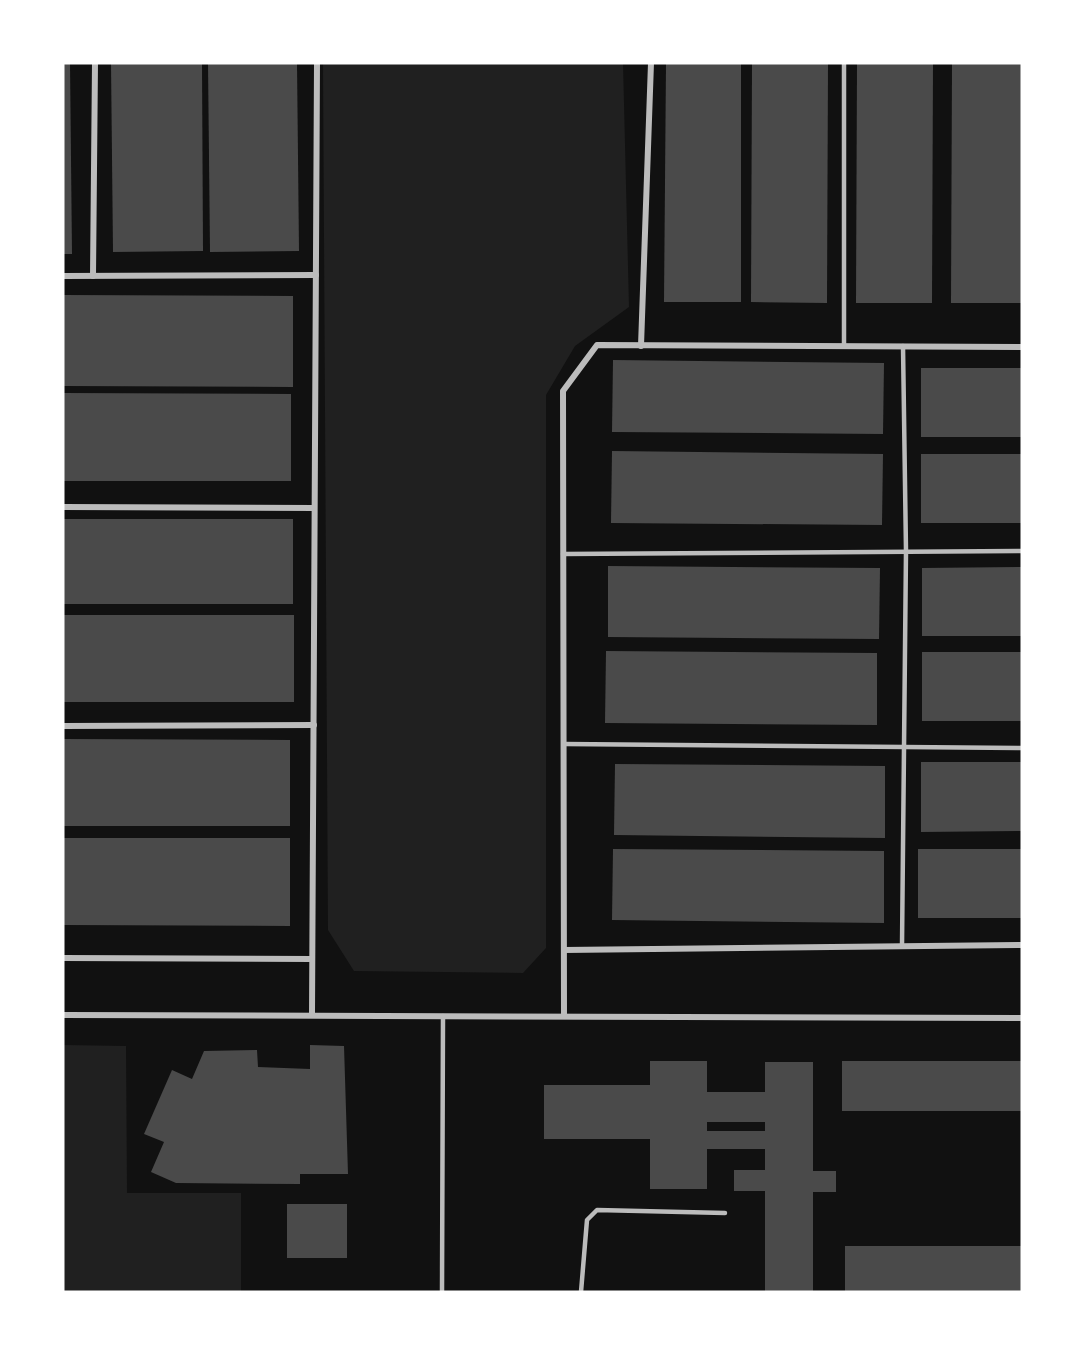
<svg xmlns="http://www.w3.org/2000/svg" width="1085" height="1355" font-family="'Space Grotesk',sans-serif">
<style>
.green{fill:#202020}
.building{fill:#4a4a4a;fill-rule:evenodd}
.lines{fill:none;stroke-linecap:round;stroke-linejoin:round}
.service{stroke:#bcbcbc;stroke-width:4.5}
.minor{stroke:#bcbcbc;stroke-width:6}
</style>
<rect width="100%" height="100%" fill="#111"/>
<g class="green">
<polygon points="323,63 623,63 629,307 575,346 546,395 546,948 523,973 354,971 328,930"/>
<polygon points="63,1045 126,1046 127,1193 241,1193 241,1292 63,1292"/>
</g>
<g class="building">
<polygon points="63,63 70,63 72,254 63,254"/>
<polygon points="111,63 202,63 203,251 113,252"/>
<polygon points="208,63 297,63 299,251 210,252"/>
<polygon points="666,63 741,63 741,302 664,302"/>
<polygon points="752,63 828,63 827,303 751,302"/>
<polygon points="857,63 933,63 932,303 856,303"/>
<polygon points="952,63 1022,63 1022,303 951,303"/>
<polygon points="63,295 293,296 293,387 63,386"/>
<polygon points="613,360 884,363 883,434 612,432"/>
<rect x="921" y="368" width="101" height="69"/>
<polygon points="63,393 291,394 291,481 63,481"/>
<polygon points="612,451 883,454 882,525 611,523"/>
<rect x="921" y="454" width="101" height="69"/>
<rect x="63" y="519" width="230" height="85"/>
<polygon points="608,566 880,568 879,639 608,637"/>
<polygon points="1022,567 1022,636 922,636 922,568"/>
<rect x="63" y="615" width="231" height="87"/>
<polygon points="606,651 877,653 877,725 605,723"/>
<rect x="922" y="652" width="100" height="69"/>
<polygon points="63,739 290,740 290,826 63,826"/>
<polygon points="921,762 1022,762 1022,831 921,832"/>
<polygon points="615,764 885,766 885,838 614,835"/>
<polygon points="63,838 290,838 290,926 63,925"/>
<polygon points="613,849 884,851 884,923 612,920"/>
<rect x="918" y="849" width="104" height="69"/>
<polygon points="310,1045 344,1046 348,1174 300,1174 300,1184 176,1183 151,1172 164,1142 144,1134 172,1070 192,1079 204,1051 257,1050 258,1067 310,1069"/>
<path d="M650 1061H707V1092H765V1062H813V1171H836V1192H813V1292H765V1191H734V1170H765V1149H707V1189H650V1139H544V1085H650ZM707 1122H765V1131H707Z"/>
<rect x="842" y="1061" width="180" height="50"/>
<rect x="287" y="1204" width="60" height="54"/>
<rect x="845" y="1246" width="177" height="46"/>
</g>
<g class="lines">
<g class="service">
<polyline points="844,63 844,346"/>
<polyline points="563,554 1022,551"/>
<polyline points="564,744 1022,748"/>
<polyline points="902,946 906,551 903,346"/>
<polyline points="442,1292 443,1016"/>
<polyline points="581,1292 587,1220 597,1210 725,1213"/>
</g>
<g class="minor">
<polyline points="63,276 316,275"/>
<polyline points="93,276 95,63"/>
<polyline points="641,346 651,63"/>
<polyline points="63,507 314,508"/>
<polyline points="63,726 314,725"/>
<polyline points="564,950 1022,945"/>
<polyline points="63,958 312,959"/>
<polyline points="63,1015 1022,1018"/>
<polyline points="312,1015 317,63"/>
<polyline points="564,1016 563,391 597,345 1022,347"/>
</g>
</g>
<rect width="1085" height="1355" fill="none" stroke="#ffffff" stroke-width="129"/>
</svg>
